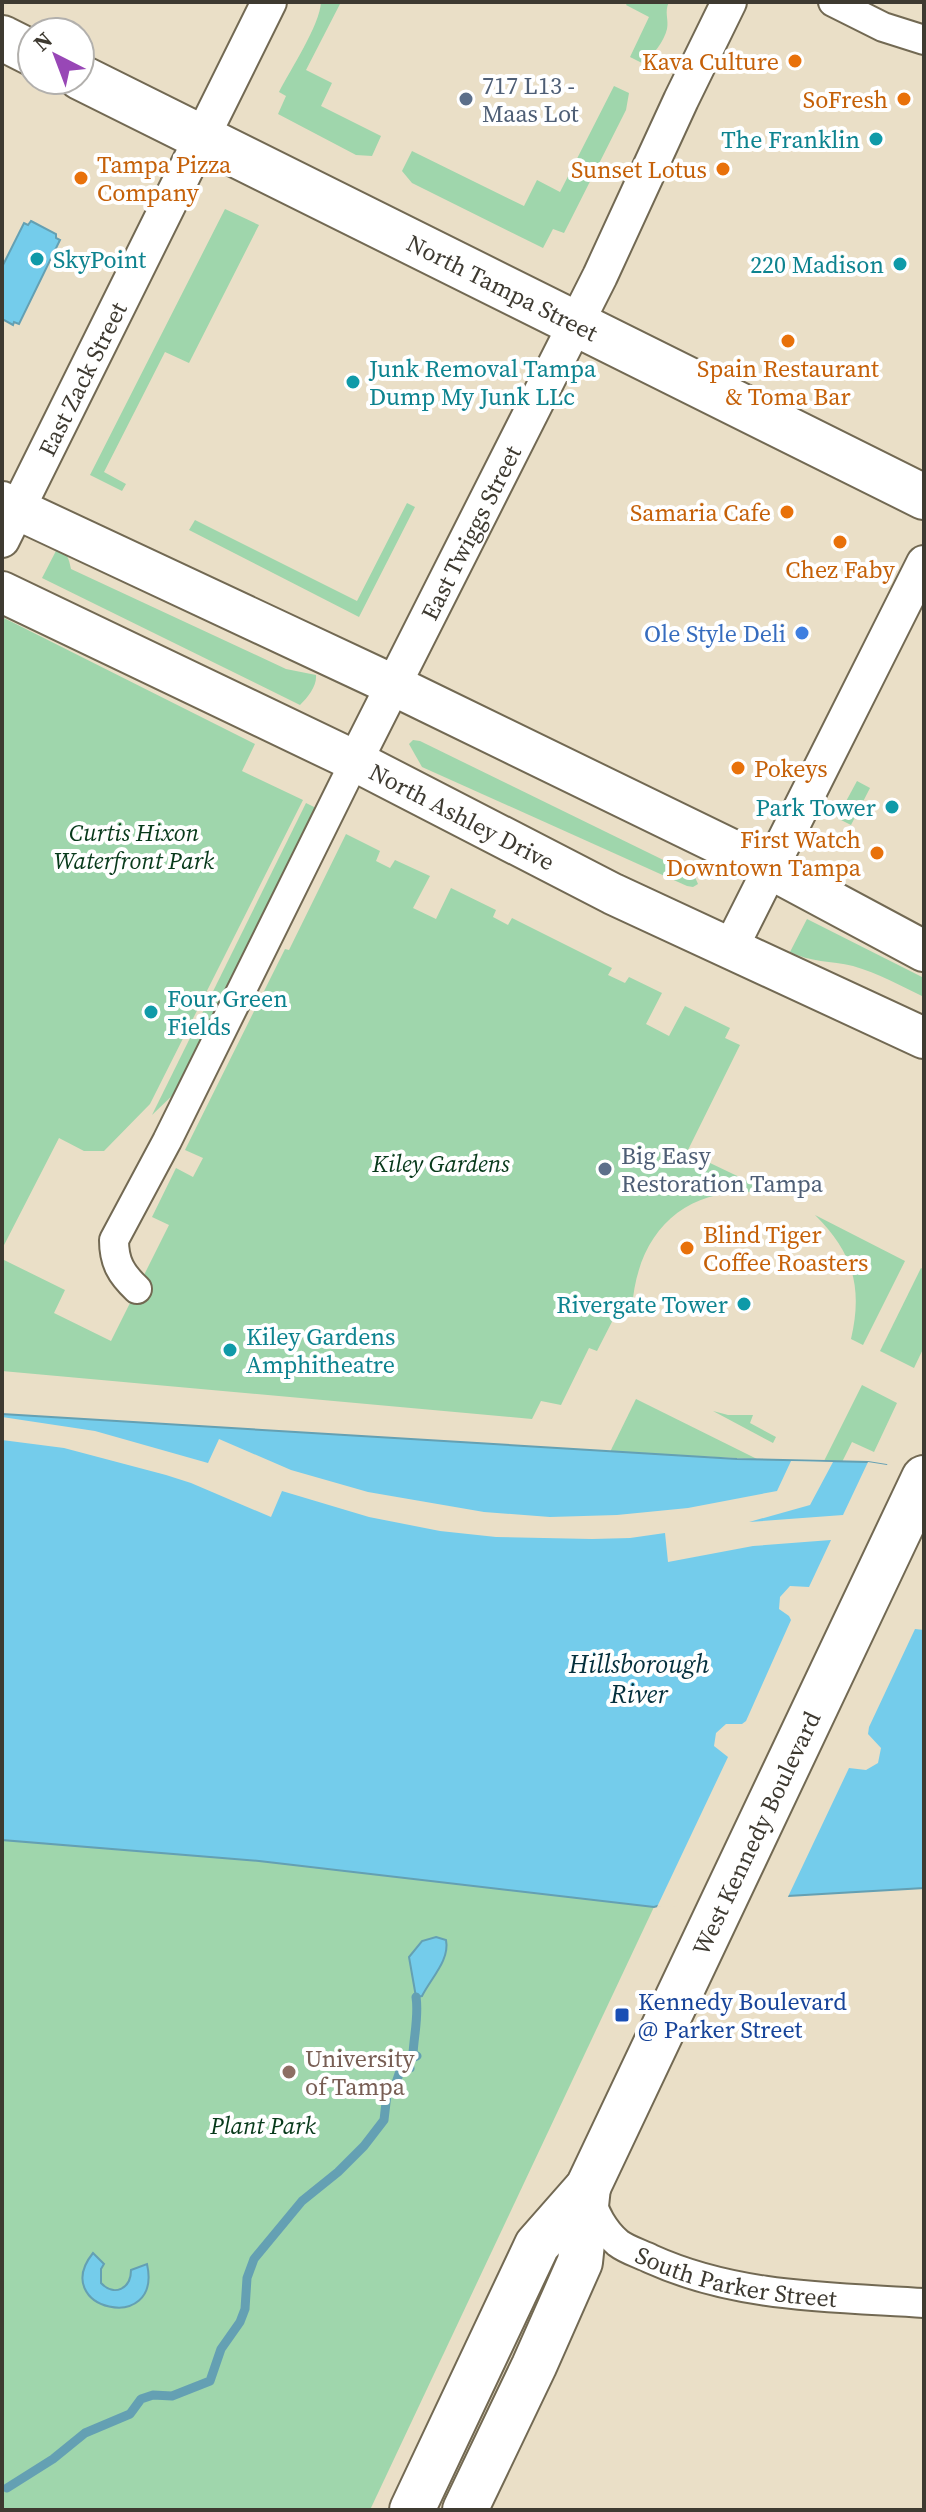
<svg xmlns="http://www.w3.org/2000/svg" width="926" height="2512" font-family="'Source Serif 4',serif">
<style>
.green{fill:#9fd6ac}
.water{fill:#74cceb;stroke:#64a0b3;stroke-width:2}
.pier{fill:#eadfc7}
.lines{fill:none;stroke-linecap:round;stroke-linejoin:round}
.stream{stroke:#64a0b3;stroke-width:9}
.minor-casing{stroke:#726953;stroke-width:32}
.tertiary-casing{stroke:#726953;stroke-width:38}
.secondary-casing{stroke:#726953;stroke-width:44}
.primary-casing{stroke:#726953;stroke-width:48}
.minor{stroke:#fff;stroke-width:28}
.tertiary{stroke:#fff;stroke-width:34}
.secondary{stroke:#fff;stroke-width:40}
.primary{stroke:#fff;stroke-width:44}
.food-dot{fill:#e8710a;stroke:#fff;stroke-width:3}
.service-dot{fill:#5c6f8a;stroke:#fff;stroke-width:3}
.culture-dot{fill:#0f9aa8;stroke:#fff;stroke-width:3}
.shop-dot{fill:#3f7fe0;stroke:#fff;stroke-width:3}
.transit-dot{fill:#1a4fb4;stroke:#fff;stroke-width:3}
.education-dot{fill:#8d6e63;stroke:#fff;stroke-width:3}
.labels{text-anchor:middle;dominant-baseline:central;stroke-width:8;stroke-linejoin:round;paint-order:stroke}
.food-label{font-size:24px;fill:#c56008;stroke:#fff;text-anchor:end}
.service-label{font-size:24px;fill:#4e5e75;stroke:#fff;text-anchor:start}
.culture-label{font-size:24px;fill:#0d838f;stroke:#fff;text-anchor:end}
.street-label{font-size:24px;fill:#3e3a31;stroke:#fff}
.shop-label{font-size:24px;fill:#366cbe;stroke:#fff;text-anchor:end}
.park-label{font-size:24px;font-style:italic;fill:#07391a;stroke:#fff}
.transit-label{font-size:24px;fill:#164399;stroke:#fff;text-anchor:start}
.education-label{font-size:24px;fill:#785e54;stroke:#fff;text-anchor:start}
.water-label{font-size:26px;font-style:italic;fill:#042f3c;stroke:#fff}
</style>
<rect width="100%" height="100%" fill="#eadfc7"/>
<g class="green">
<path d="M321 2H341L306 70 332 83 321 106 381 136 372 156 356 155 278 114 286 96 279 92C290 70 320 25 321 2Z"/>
<path d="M628 2H669C664 12 669 19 667 29 664 42 653 54 644 64L630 57 649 17 626 5Z"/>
<polygon points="614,86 629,93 626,110 564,233 553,229 543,248 412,183 402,171 412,151 524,206 537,180 560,192"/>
<polygon points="225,209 259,225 189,363 165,352 104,472 126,484 122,491 90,475"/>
<polygon points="407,503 415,507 359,617 189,530 195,520 357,601"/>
<path d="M58 547C67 552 69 559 71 569L286 669 316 675C317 686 308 697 300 705L42 578Z"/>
<polygon points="2,617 255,744 242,771 303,800 150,1104 104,1151 84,1151 59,1138 2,1249"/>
<polygon points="413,740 420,741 694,875 698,884 693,887 687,886 422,767 409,744"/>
<polygon points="857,781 870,788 851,825 837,818"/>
<polygon points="306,803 316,808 178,1090 152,1115"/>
<path d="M346 834 380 851 376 861 390 868 395 860 430 876 413 908 436 919 451 888 496 910 493 917 508 925 512 918 612 968 608 975 625 983 629 977 662 993 646 1024 669 1036 685 1006 730 1028 725 1038 740 1045 687 1152 777 1195C694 1180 638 1224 632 1308L626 1311 619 1308 597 1351 589 1348 561 1405 541 1401 532 1419 2 1371V1259L65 1290 54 1313 111 1341 169 1225 152 1217 176 1168 193 1177 203 1158 185 1150 285 949 289 950Z"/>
<path d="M807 919 924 978V997C901 986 878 973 853 966 831 961 810 962 790 952Z"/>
<path d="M815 1215 905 1261 863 1345 851 1339C863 1288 853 1252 815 1215Z"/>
<polygon points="921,1268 924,1270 924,1347 914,1368 880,1351"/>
<polygon points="862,1385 897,1403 874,1452 852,1442 842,1462 824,1461"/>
<polygon points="636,1399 757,1459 610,1452"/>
<polygon points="713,1411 728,1415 753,1415 750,1423 776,1437 773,1443"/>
<polygon points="2,1840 259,1861 654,1907 370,2510 2,2510"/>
</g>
<g class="water">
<polygon points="31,221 56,234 56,238 60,240 19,324 14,322 13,325 2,319 2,267 24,223 28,225"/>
<polygon points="2,1414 737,1459 868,1462 924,1471 924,1888 668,1903 654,1907 259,1861 2,1840"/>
<path d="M436 1937 446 1940C450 1960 431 1978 422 1996L416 1997 409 1957 422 1941Z"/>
<path d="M93 2253 104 2264 101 2269V2283C114 2297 131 2289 131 2270L147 2264C163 2336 48 2309 93 2253Z"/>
</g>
<polygon class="pier" points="2,1417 95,1431 208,1463 219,1439 291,1470 368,1492 484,1512 550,1517 617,1515 688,1508 777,1491 791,1461 833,1462 810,1505 749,1522 843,1515 868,1462 887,1465 889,1461 924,1467 924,1630 915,1629 869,1727 868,1734 881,1748 878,1763 866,1770 849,1768 786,1901 657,1907 728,1757 714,1746 716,1733 726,1724 742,1724 746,1721 791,1620 789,1616 779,1609 780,1597 790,1586 809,1587 831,1540 753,1546 668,1562 665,1533 630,1538 592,1539 496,1537 440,1531 369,1517 282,1491 271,1517 191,1483 166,1475 64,1448 2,1440"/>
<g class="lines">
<path class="stream" d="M7 2488 53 2459 85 2433 130 2414 141 2399 153 2395 172 2396 210 2381 221 2349 240 2322 245 2309 247 2278 254 2259 302 2201 338 2172 364 2146 384 2120 387 2094 393 2092 400 2071 410 2068 408 2060 417 2056 413 2054C414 2035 419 2015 416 1997"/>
<defs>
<g id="minor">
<polyline points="833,2 883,27 924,40"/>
<path d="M137 1289C121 1274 114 1262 114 1240L167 1141 355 761"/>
<path id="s1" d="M590 2196C594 2213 604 2231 618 2243 627 2250 641 2254 651 2259 737 2298 832 2297 924 2303"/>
</g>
<g id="tertiary">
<path id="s2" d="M2 540 269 2"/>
<path id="s3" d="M355 761 600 276 681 100 729 2"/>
<polyline points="731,947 924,563"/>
</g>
<g id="secondary">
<polyline points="2,502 393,685 769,868 924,951"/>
<path id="s4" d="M2 592 355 761 613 894 924 1038"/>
</g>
<g id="primary">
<polyline points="2,38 32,53"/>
<path id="s5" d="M80 77 924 497"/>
<path id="s6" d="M412 2510 537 2245 588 2187 924 1478"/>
<polyline points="465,2510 534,2366 580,2262 588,2187"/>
</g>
</defs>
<use href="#minor" class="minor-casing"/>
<use href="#tertiary" class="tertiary-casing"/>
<use href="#secondary" class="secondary-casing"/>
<use href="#primary" class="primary-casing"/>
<use href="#minor" class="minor"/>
<use href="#tertiary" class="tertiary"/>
<use href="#secondary" class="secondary"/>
<use href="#primary" class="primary"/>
</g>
<g class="food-dot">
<circle cx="795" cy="61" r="8"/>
<circle cx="904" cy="99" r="8"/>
<circle cx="723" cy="169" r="8"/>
<circle cx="81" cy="178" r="8"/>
<circle cx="788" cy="341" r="8"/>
<circle cx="787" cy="512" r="8"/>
<circle cx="840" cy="542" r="8"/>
<circle cx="738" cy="768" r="8"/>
<circle cx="877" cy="853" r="8"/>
<circle cx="687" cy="1248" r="8"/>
</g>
<g class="service-dot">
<circle cx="466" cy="99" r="8"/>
<circle cx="605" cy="1169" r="8"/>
</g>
<g class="culture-dot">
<circle cx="876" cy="139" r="8"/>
<circle cx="37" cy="259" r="8"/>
<circle cx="900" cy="264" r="8"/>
<circle cx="353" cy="382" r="8"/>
<circle cx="892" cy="807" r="8"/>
<circle cx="151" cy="1012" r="8"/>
<circle cx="744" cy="1304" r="8"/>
<circle cx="230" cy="1350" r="8"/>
</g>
<circle class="shop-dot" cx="802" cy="633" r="8"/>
<rect class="transit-dot" x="614" y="2007" width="16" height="16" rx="4"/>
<circle class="education-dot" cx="289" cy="2072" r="8"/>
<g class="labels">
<g class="food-label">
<text x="779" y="61">Kava Culture</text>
<text x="888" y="99">SoFresh</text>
<text x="97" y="164" text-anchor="start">Tampa Pizza<tspan x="97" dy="28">Company</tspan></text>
<text x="707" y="169">Sunset Lotus</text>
<text x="788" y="368" text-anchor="middle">Spain Restaurant<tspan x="788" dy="28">&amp; Toma Bar</tspan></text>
<text x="771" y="512">Samaria Cafe</text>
<text x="840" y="569" text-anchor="middle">Chez Faby</text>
<text x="754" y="768" text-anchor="start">Pokeys</text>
<text x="861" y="839">First Watch<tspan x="861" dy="28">Downtown Tampa</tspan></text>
<text x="703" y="1234" text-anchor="start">Blind Tiger<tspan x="703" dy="28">Coffee Roasters</tspan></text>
</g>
<g class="service-label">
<text x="482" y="85">717 L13 -<tspan x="482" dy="28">Maas Lot</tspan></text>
<text x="621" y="1155">Big Easy<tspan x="621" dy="28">Restoration Tampa</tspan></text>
</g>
<g class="culture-label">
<text x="860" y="139">The Franklin</text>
<text x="53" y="259" text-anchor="start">SkyPoint</text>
<text x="884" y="264">220 Madison</text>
<text x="369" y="368" text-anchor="start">Junk Removal Tampa<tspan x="369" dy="28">Dump My Junk LLc</tspan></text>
<text x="876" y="807">Park Tower</text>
<text x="167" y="998" text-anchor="start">Four Green<tspan x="167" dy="28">Fields</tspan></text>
<text x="728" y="1304">Rivergate Tower</text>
<text x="246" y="1336" text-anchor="start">Kiley Gardens<tspan x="246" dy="28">Amphitheatre</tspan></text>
</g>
<g class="street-label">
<text stroke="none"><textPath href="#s5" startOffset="472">North Tampa Street</textPath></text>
<text stroke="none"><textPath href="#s2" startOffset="180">East Zack Street</textPath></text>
<text stroke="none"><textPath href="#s3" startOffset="256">East Twiggs Street</textPath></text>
<text stroke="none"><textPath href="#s4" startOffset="512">North Ashley Drive</textPath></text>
<text stroke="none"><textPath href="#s6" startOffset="762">West Kennedy Boulevard</textPath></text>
<text stroke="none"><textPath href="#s1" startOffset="180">South Parker Street</textPath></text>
</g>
<g class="shop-label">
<text x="786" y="633">Ole Style Deli</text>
</g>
<g class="park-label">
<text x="134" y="832">Curtis Hixon<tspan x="134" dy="28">Waterfront Park</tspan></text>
<text x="441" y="1163">Kiley Gardens</text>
<text x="263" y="2125">Plant Park</text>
</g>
<g class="transit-label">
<text x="638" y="2001">Kennedy Boulevard<tspan x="638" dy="28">@ Parker Street</tspan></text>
</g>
<g class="education-label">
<text x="305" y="2058">University<tspan x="305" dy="28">of Tampa</tspan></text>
</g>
<g class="water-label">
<text x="639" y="1664">Hillsborough<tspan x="639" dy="30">River</tspan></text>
</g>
</g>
<rect width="926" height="2512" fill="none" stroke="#3e3a31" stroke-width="8"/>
<g transform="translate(56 56) rotate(318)"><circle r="38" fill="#ffffff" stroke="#b2b0ad" stroke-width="2"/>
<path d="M0-6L14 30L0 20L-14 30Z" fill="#9847b6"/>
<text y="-12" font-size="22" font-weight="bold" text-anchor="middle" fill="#3e3a31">N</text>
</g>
</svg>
